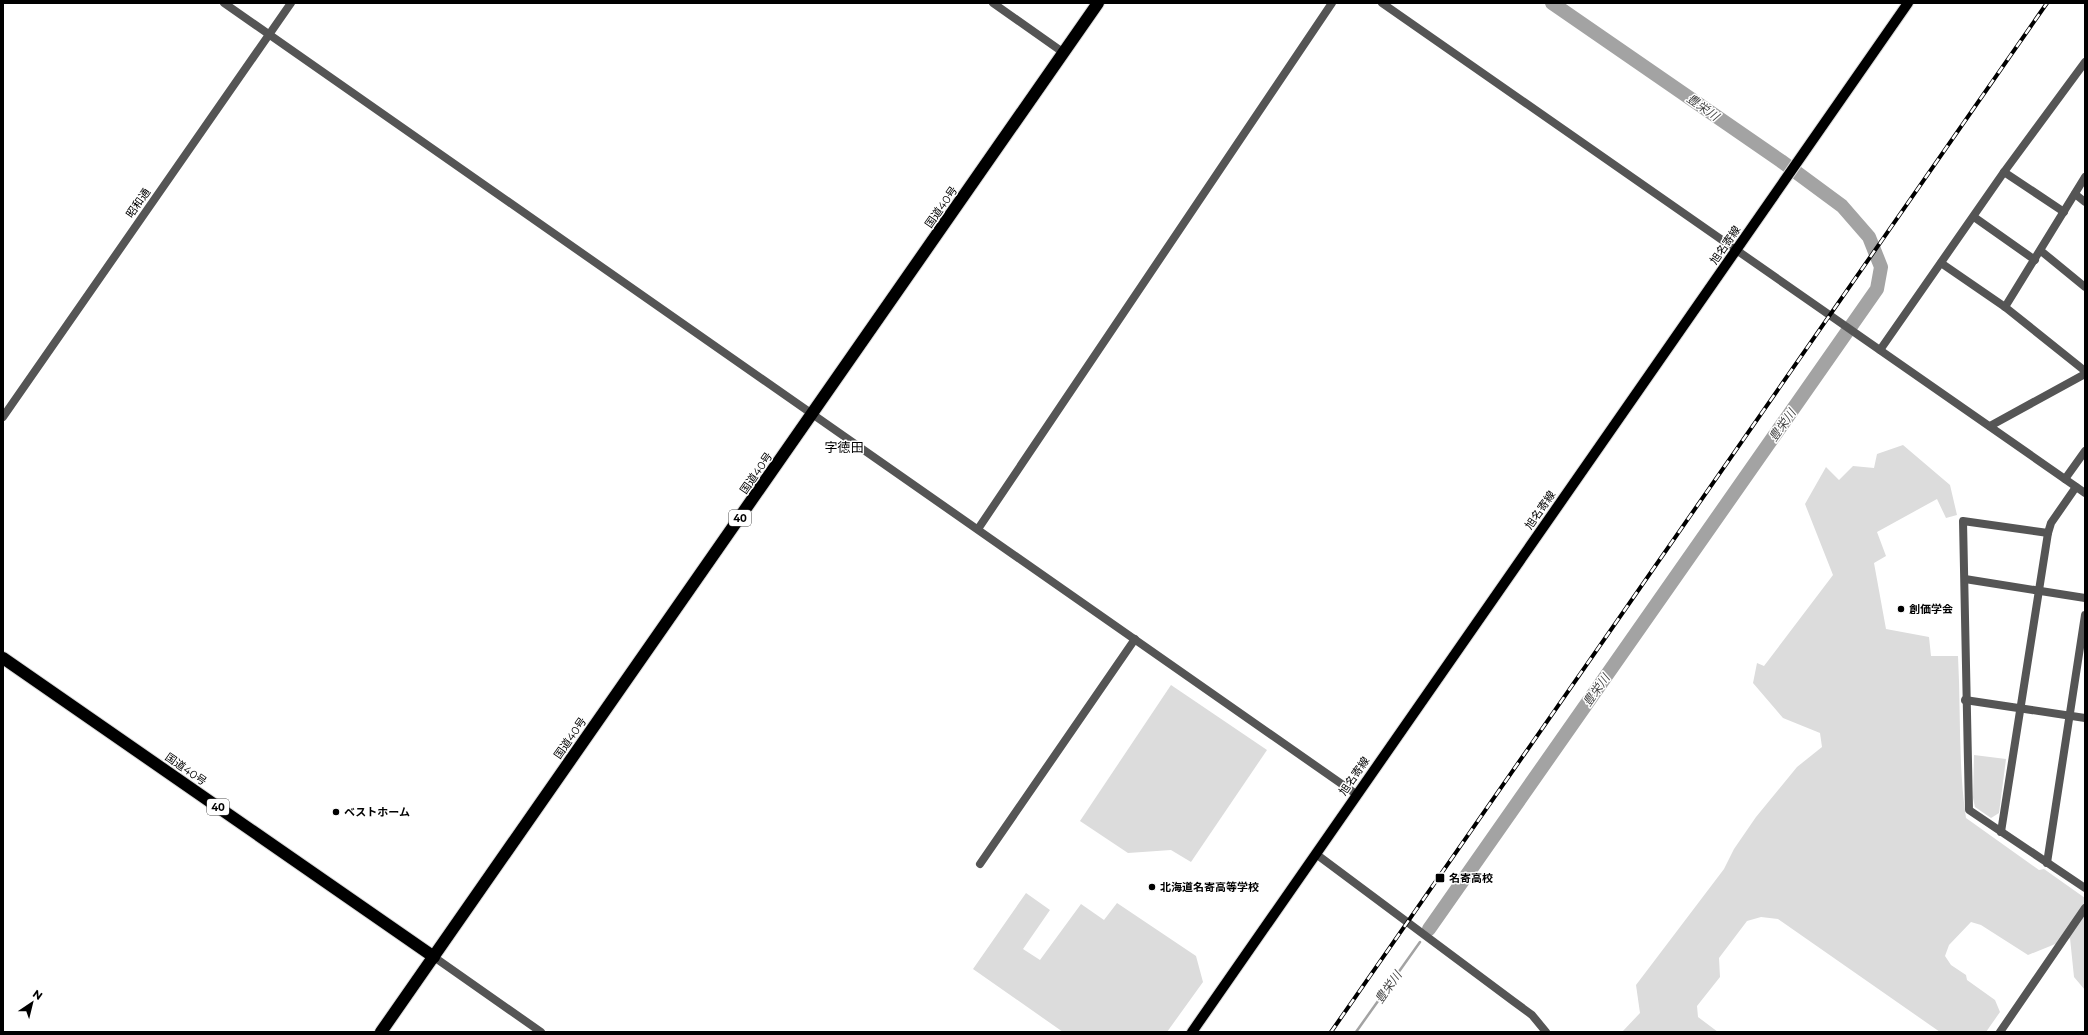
<svg xmlns="http://www.w3.org/2000/svg" width="2088" height="1035" font-family="Montserrat,'Noto Sans JP',sans-serif">
<style>
.green{fill:#dcdcdc}
.lines{fill:none;stroke-linecap:round;stroke-linejoin:round}
.stream{stroke:#a3a3a3;stroke-width:2.5}
.river{stroke:#a3a3a3;stroke-width:14}
.major-casing{stroke:#dbdbdb;stroke-width:12}
.highway-casing{stroke:#dbdbdb;stroke-width:14}
.minor{stroke:#555;stroke-width:8}
.major{stroke:#000;stroke-width:10}
.highway{stroke:#000;stroke-width:12}
.rail-casing{stroke:#000;stroke-width:4}
.rail{stroke:#fff;stroke-width:2.5;stroke-dasharray:8;stroke-linecap:butt}
.poi-dot{fill:#000;stroke:#fff;stroke-width:1.5}
.labels{text-anchor:middle;dominant-baseline:central;stroke-width:3;stroke-linejoin:round;paint-order:stroke}
.shield{fill:#fff;stroke:#4c4c4c;stroke-width:1}
.shield-label{font-size:10px;font-weight:bold;fill:#000}
.street-label{font-size:11px;fill:#000;stroke:#fff}
.poi-label{font-size:11px;font-weight:bold;fill:#000;stroke:#fff;text-anchor:start}
.water-label{font-size:12px;font-style:italic;fill:#444;stroke:#fff}
.quarter-label{font-size:13px;fill:#000;stroke:#fff}
</style>
<rect width="100%" height="100%" fill="#fff"/>
<g class="green">
<path d="M1903 445 1950 485 1957 515 1946 518 1937 499 1877 532 1886 556 1874 563 1886 629 1929 637 1931 656H1958C1961 710 1958 765 1966 818L2039 870 2044 869 2085 898V990L2074 977 2070 938 2028 955 1981 925 1971 922 1949 945 1945 956 1951 965 1966 975 1967 980 1995 1000 2000 1012 1986 1032H1940L1778 919 1761 917 1747 921 1719 958 1720 977 1697 1006 1698 1017 1718 1032H1622L1640 1013 1636 985 1724 869 1734 849 1756 817 1797 767 1822 747 1820 733 1783 718 1753 683 1757 663 1764 666 1833 575 1805 504 1826 467 1839 480 1853 466 1874 468 1877 454Z"/>
<polygon points="1171,685 1267,750 1191,862 1171,850 1128,853 1080,821"/>
<polygon points="1974,755 2006,759 1999,813 1991,818 1975,807 1973,798"/>
<polygon points="1026,893 1050,910 1023,949 1040,960 1081,904 1104,920 1117,903 1196,956 1203,982 1167,1032 1063,1032 973,969"/>
</g>
<g class="lines">
<polyline class="stream" points="1356,1032 1420,942"/>
<polyline class="river" points="1429,929 1877,289 1881,267 1869,237 1842,206 1781,161 1552,3"/>
<defs>
<polyline id="major" points="1192,1032 1908,3"/>
<g id="highway">
<polyline points="3,658 434,957"/>
<polyline points="381,1032 1098,3"/>
</g>
</defs>
<use href="#major" class="major-casing"/>
<use href="#highway" class="highway-casing"/>
<g class="minor">
<polyline points="224,3 1356,794"/>
<polyline points="993,3 1064,53"/>
<polyline points="1382,3 2085,493"/>
<polyline points="2004,172 2064,212"/>
<polyline points="2075,194 2085,202"/>
<polyline points="1974,217 2035,260"/>
<polyline points="2041,251 2085,287"/>
<polyline points="1941,263 2005,307 2085,371"/>
<polyline points="2005,307 2085,177"/>
<polyline points="1880,350 2004,172 2085,62"/>
<polyline points="3,417 291,3"/>
<polyline points="1990,426 2085,374"/>
<polyline points="2065,479 2085,451"/>
<polyline points="978,529 1332,3"/>
<polyline points="2048,533 1963,521 1969,810 2085,888"/>
<polyline points="1965,579 2085,598"/>
<polyline points="1965,700 2085,718"/>
<polyline points="2001,832 2048,533 2051,523 2076,487"/>
<polyline points="1316,854 1513,1001 1532,1015 1546,1032"/>
<polyline points="2047,863 2085,615"/>
<polyline points="980,864 1135,639"/>
<polyline points="434,957 541,1032"/>
<polyline points="2000,1032 2085,908"/>
</g>
<use href="#major" class="major"/>
<use href="#highway" class="highway"/>
<defs>
<polyline id="rail" points="1331,1032 2047,3"/>
</defs>
<use href="#rail" class="rail-casing"/>
<use href="#rail" class="rail"/>
</g>
<g class="poi-dot">
<circle cx="1901" cy="609" r="4"/>
<circle cx="336" cy="812" r="4"/>
<rect x="1435" y="873" width="10" height="10" rx="2"/>
<circle cx="1152" cy="887" r="4"/>
</g>
<g class="labels">
<g class="shield">
<rect x="729" y="510" width="22" height="16" rx="3"/>
<rect x="207" y="799" width="22" height="16" rx="3"/>
</g>
<g class="shield-label">
<text x="740" y="518">40</text>
<text x="218" y="807">40</text>
</g>
<g class="street-label">
<text transform="translate(138 203) rotate(-55)">昭和通</text>
<text transform="translate(941 207) rotate(-55)">国道40号</text>
<text transform="translate(1725 245) rotate(-55)">旭名寄線</text>
<text transform="translate(756 473) rotate(-55)">国道40号</text>
<text transform="translate(1540 510) rotate(-55)">旭名寄線</text>
<text transform="translate(570 738) rotate(-55)">国道40号</text>
<text transform="translate(186 769) rotate(35)">国道40号</text>
<text transform="translate(1354 776) rotate(-55)">旭名寄線</text>
</g>
<g class="poi-label">
<text x="1909" y="609">創価学会</text>
<text x="344" y="812">ベストホーム</text>
<text x="1449" y="878">名寄高校</text>
<text x="1160" y="887">北海道名寄高等学校</text>
</g>
<g class="water-label">
<text transform="translate(1703 107) rotate(35)">豊栄川</text>
<text transform="translate(1782 425) rotate(-55)">豊栄川</text>
<text transform="translate(1596 690) rotate(-55)">豊栄川</text>
<text transform="translate(1388 987) rotate(-55)">豊栄川</text>
</g>
<g class="quarter-label">
<text x="844" y="447">字徳田</text>
</g>
</g>
<rect width="2088" height="1035" fill="none" stroke="#000000" stroke-width="8"/>
<g transform="translate(32 1003) rotate(35)" stroke="#ffffff" stroke-width="3" paint-order="stroke">
<path d="M0-3L7 15L0 10L-7 15Z" fill="#000000"/>
<text y="-6" font-size="11" font-weight="bold" text-anchor="middle" fill="#000000">N</text>
</g>
</svg>
